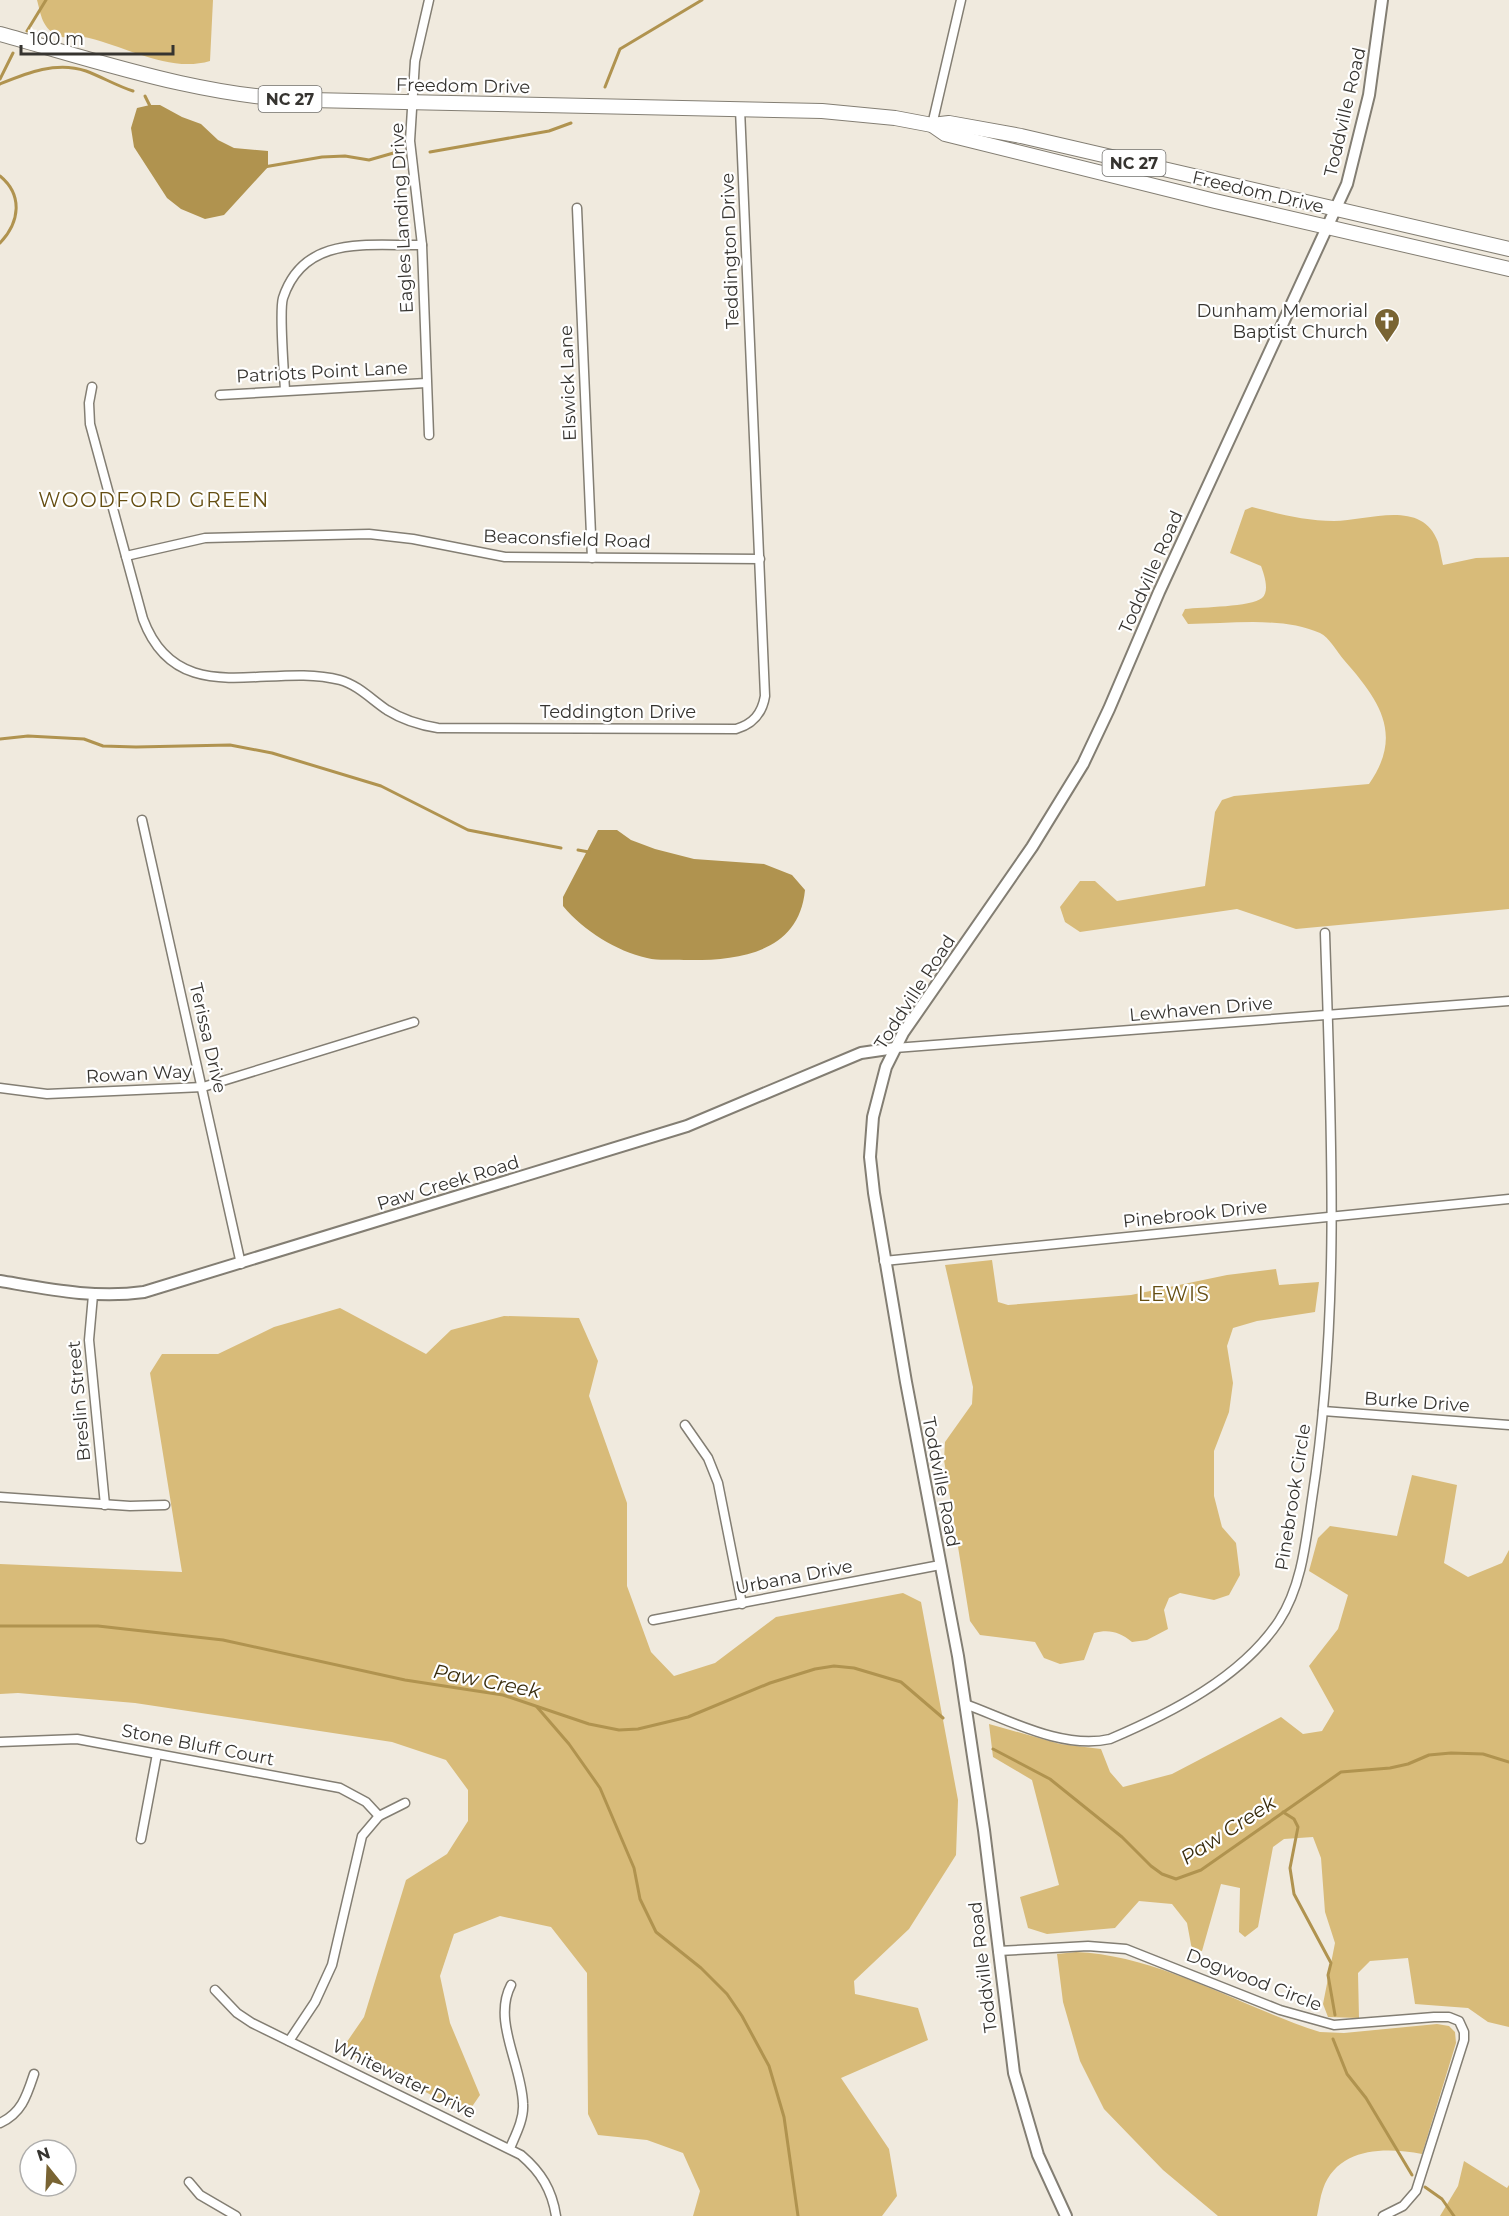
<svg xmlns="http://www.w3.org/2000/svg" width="1509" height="2216" font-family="Montserrat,sans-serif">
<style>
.green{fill:#d8bb79}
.water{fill:#b0934f}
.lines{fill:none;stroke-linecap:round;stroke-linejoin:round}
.stream{stroke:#b0934f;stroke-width:3}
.minor-casing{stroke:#837e73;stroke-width:11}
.tertiary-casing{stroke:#837e73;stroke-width:14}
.primary-casing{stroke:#837e73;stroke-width:16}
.minor{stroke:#fff;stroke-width:8}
.tertiary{stroke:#fff;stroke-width:10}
.primary{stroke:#fff;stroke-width:14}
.labels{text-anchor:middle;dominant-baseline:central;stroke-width:4.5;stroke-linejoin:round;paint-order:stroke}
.shield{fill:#fff;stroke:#72716e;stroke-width:1.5}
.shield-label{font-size:16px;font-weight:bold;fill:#363430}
.street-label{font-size:18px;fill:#363430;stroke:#fff}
.poi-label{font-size:18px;fill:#363430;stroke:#fff;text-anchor:end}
.neighbourhood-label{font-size:20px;letter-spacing:1.5px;fill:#654e12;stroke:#fff}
.water-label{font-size:20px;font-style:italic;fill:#392c0d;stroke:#fff}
</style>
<rect width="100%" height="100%" fill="#f0eade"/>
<g class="green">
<path d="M37 0H213L210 61C170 73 127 47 89 38 79 35 65 40 56 35 42 27 41 15 37 0Z"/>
<path d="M1252 507C1279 514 1305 521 1334 521 1367 521 1422 498 1438 542 1440 549 1441 557 1443 565L1476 558 1509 557V909L1296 929 1237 909 1080 932 1065 922 1060 907 1080 881H1095L1117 901 1205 886 1215 812 1222 800 1234 796 1369 784C1404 734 1379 700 1344 660 1337 652 1329 637 1320 633 1281 616 1230 624 1188 624L1182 615 1185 609C1202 607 1251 607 1262 598 1270 591 1264 574 1261 566L1230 553 1245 510Z"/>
<path d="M992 1260 998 1302 1008 1305 1131 1295 1227 1275 1276 1269 1279 1285 1319 1282 1315 1312 1257 1321 1233 1328 1227 1346 1233 1383 1229 1412 1214 1451V1496L1222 1527 1236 1543 1240 1575 1229 1595 1214 1600 1180 1593 1169 1598 1164 1610 1168 1629 1147 1640 1132 1642C1120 1632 1109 1629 1094 1633L1084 1660 1060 1664 1044 1658 1035 1642 980 1635 970 1621 944 1460 945 1442 972 1404 973 1387 945 1265Z"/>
<polygon points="340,1308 426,1354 451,1330 504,1316 579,1318 598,1361 589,1396 627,1503 627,1586 651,1652 674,1676 715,1663 776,1617 903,1593 921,1602 958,1800 956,1855 909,1929 854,1981 855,1994 918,2008 928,2040 841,2078 889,2149 897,2196 882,2216 693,2216 700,2191 683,2153 647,2140 598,2135 588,2114 587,1973 551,1927 500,1916 454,1934 440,1976 450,2023 480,2095 467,2114 369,2062 340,2052 364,2017 406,1880 447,1854 468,1821 468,1790 446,1760 392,1742 135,1703 18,1693 0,1694 0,1564 182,1572 150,1373 162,1354 218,1354 274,1327"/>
<polygon points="1412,1475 1457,1485 1444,1563 1468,1577 1502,1563 1509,1550 1509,2027 1488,2022 1468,2008 1415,2004 1408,1958 1370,1961 1358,1973 1359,2018 1328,2017 1323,2004 1335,1943 1325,1912 1321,1858 1313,1837 1284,1839 1273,1847 1258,1927 1245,1937 1239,1932 1240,1888 1221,1884 1202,1951 1192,1950 1187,1923 1172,1904 1139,1901 1115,1928 1047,1934 1028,1928 1020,1897 1059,1885 1032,1780 993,1757 989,1724 1060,1744 1101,1749 1110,1772 1123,1787 1172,1774 1281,1717 1303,1734 1322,1731 1334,1711 1309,1666 1338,1629 1348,1595 1309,1571 1318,1538 1330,1526 1397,1536"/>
<path d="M1076 1952C1159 1955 1241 2007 1320 2032L1344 2033 1437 2024 1449 2026 1455 2032 1456 2043 1422 2154C1385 2147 1338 2147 1323 2189 1320 2197 1319 2207 1317 2216H1218L1163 2170 1104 2109 1080 2061 1063 2002 1057 1954Z"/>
<polygon points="1464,2161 1507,2188 1509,2185 1509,2216 1440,2216 1458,2186"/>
</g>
<g class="water">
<polygon points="150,105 160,105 182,117 201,124 218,140 234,148 268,151 268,167 224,215 205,219 181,209 167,198 134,147 131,128 137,108"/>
<path d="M598 830H617L631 840 655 849 694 859 764 864 792 875 805 890C799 954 736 961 684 960 673 959 659 961 647 958 616 951 584 931 563 906V897Z"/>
</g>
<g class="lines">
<g class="stream">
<polyline points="27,31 46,0"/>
<polyline points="0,79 13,53"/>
<path d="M0 84C27 73 56 61 86 71 102 77 117 86 133 91"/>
<polyline points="605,87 620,49 702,0"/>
<polyline points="145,96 151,108"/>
<polyline points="430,152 549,131 571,123"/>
<polyline points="264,167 322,157 345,156 369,160 397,152"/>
<path d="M0 176C23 195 20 222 0 243"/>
<polyline points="0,739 28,736 84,739 103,746 136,747 230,745 272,753 381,786 468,830 561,848"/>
<polyline points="578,850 589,852"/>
<polyline points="0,1626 98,1626 223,1640 405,1680 503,1695 589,1724 619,1730 638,1729 688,1717 770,1683 815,1669 834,1666 854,1668 901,1682 943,1718"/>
<polyline points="537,1707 569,1744 600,1788 634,1868 640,1899 656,1932 701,1968 727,1994 742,2016 769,2066 784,2117 798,2216"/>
<polyline points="993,1749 1050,1779 1122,1837 1151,1866 1162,1874 1176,1879 1201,1870 1341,1772 1390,1768 1408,1764 1429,1755 1451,1753 1483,1754 1509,1762"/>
<polyline points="1283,1812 1294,1819 1298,1827 1290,1868 1294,1894 1331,1963 1328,1975 1335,2015"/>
<polyline points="1333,2039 1347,2074 1366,2098 1412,2175"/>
<polyline points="1425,2187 1442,2199 1454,2216"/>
</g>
<defs>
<g id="minor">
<polyline points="429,0 415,61 410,141 422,245 429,435"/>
<polyline points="932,125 961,0"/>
<polyline points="577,208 592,558"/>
<path d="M92 387 89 403 90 424 143 619C178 713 269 661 340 680 358 685 372 700 387 710 403 720 419 725 438 728L736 729C753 724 762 714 765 696L740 109"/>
<path d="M285 390C284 372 279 311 283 298 304 234 368 246 422 245"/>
<polyline points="220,395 426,383"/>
<polyline points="126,556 205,538 369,534 413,539 505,557 760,559"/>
<polyline points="142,820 241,1264"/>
<polyline points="895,1048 1509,1001"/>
<polyline points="0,1088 47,1094 203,1087 414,1022"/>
<polyline points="884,1261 1509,1199"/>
<polyline points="93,1295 89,1340 105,1505"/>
<polyline points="1323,1411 1509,1425"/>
<polyline points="685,1425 708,1458 718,1483 742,1604"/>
<polyline points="0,1497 130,1506 165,1505"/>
<polyline points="653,1620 940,1565"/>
<path d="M965 1704C1009 1720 1063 1750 1110 1739 1171 1713 1241 1678 1279 1621 1302 1586 1306 1540 1312 1499 1341 1313 1331 1121 1325 933"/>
<polyline points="0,1742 77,1739 340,1788 366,1802 379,1816"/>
<polyline points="141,1839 157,1754"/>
<polyline points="998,1951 1088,1946 1126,1949 1280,2010 1334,2025 1434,2017 1449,2017 1459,2021 1464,2032 1464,2040 1416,2191 1403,2206 1383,2216"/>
<path d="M215 1990 237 2013 252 2023 521 2155C541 2172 552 2190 556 2216"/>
<polyline points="289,2041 315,2002 332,1965 362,1836 379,1816 405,1803"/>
<path d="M0 2123C22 2113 27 2095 34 2074"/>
<path d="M510 2148C516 2134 524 2119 523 2104 522 2065 492 2021 511 1985"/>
<polyline points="189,2182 200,2195 236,2216"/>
</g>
<g id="tertiary">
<path d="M0 1281C48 1289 95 1299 144 1292L687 1126 861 1053 895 1048"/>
<polyline points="1066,2216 1038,2155 1014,2073 984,1830 958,1656 906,1382 874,1193 870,1157 873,1117 886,1067 903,1033 1032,847 1083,764 1109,709 1159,592 1347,184 1369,95 1382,0"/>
</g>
<g id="primary">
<path d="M0 34C101 62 205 98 310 100L822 111 895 118 932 125 949 123 1021 136 1509 249"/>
<polyline points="932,125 945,134 1215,201 1509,269"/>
</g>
</defs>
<use href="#minor" class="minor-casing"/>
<use href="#tertiary" class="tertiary-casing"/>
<use href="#primary" class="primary-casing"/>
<use href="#minor" class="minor"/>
<use href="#tertiary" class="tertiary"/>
<use href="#primary" class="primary"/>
</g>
<defs>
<symbol id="church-pin" viewBox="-11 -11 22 30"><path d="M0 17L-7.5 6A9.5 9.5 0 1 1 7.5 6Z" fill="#796433" stroke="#fff"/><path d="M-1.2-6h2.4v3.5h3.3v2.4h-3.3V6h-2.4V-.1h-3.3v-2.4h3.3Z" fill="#fff"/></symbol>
</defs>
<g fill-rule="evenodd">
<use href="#church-pin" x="1372" y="306" width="30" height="40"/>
</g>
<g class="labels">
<g class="shield">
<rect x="258.5" y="86" width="63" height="26" rx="4.5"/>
<rect x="1102.5" y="150" width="63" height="26" rx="4.5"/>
</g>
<g class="shield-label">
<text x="290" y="99">NC 27</text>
<text x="1134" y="163">NC 27</text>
</g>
<g class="street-label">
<text transform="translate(463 86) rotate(1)">Freedom Drive</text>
<text transform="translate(1345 112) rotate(-77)">Toddville Road</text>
<text transform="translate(1258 192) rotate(13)">Freedom Drive</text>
<text transform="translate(402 218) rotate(-93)">Eagles Landing Drive</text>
<text transform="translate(730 251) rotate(-92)">Teddington Drive</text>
<text transform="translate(322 372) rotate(-3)">Patriots Point Lane</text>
<text transform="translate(568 383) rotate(-92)">Elswick Lane</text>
<text transform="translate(567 539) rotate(2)">Beaconsfield Road</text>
<text transform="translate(1151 572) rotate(-66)">Toddville Road</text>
<text x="618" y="712">Teddington Drive</text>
<text transform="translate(915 992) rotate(-57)">Toddville Road</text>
<text transform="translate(1201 1009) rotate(-5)">Lewhaven Drive</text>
<text transform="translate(208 1038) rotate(77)">Terissa Drive</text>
<text transform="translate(139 1074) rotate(-3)">Rowan Way</text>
<text transform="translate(448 1183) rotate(-17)">Paw Creek Road</text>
<text transform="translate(1195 1214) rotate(-6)">Pinebrook Drive</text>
<text transform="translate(79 1401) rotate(-95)">Breslin Street</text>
<text transform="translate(1417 1402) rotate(4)">Burke Drive</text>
<text transform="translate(941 1482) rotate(79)">Toddville Road</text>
<text transform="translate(1293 1497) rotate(-81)">Pinebrook Circle</text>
<text transform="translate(794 1577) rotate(-11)">Urbana Drive</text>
<text transform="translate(198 1745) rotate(11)">Stone Bluff Court</text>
<text transform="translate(983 1967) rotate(-97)">Toddville Road</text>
<text transform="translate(1254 1980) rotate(21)">Dogwood Circle</text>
<text transform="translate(404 2079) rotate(26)">Whitewater Drive</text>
</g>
<g class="poi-label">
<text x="1368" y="311">Dunham Memorial<tspan x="1368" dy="21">Baptist Church</tspan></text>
</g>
<g class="neighbourhood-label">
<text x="154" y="500">WOODFORD GREEN</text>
<text x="1174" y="1294">LEWIS</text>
</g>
<g class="water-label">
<text transform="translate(487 1681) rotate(11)">Paw Creek</text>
<text transform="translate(1228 1830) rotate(-33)">Paw Creek</text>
</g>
</g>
<g transform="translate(48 2168) rotate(342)"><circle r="28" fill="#ffffff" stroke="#afaeac" stroke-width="1.5"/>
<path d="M0-4.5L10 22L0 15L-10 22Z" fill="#796433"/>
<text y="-9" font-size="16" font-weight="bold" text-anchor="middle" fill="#363430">N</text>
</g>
<path d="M21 45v9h152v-9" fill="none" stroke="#363430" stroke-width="3"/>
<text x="30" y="45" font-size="18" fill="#363430" stroke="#ffffff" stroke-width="4.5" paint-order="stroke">100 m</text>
</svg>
